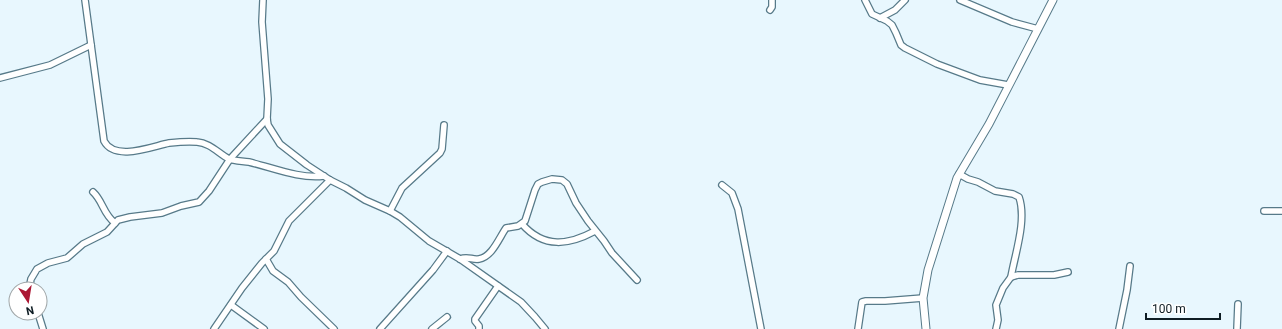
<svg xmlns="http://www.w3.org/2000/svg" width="1282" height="329" font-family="Roboto,sans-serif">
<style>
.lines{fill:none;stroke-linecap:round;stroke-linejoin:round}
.minor-casing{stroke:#577a89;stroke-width:8}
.major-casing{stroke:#577a89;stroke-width:9}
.minor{stroke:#fff;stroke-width:5.5}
.major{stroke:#fff;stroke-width:7}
</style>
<rect width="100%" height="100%" fill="#e8f7fe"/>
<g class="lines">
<defs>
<g id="minor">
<path d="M85 0 104 141C115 162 153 146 169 143 178 142 188 141 197 142 210 143 218 153 229 159 234 161 243 161 249 162 274 168 299 179 324 176"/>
<polyline points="263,0 262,22 268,99 267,119 268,125 280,144 307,165 330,180 346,188 365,200 390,211 400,217 429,241 460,259 521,302 535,317 545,329"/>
<polyline points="865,0 872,14 887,21 892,25 896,33 901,45 905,48 937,64 980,80 1008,85"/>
<polyline points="960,0 1012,22 1038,29"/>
<polyline points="770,10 772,7 772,0"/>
<polyline points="880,18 895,10 905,0"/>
<polyline points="0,78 50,65 91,45"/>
<path d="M959 174 968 179 978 182 995 191 1013 194 1019 197C1027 220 1015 254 1011 277"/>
<polyline points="722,185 732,193 738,209 761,329"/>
<path d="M93 192C103 201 103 214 115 223"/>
<polyline points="390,211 402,188 440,153 442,149 444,125"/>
<polyline points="1264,211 1282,211"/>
<path d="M522 224C544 249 569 245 595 231"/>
<polyline points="266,259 273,271 288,282 301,297 334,329"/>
<path d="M460 259C468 256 472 260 479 259 492 257 499 238 506 228L518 226 525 221 535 190 538 184 542 182 552 179 562 180 567 184 576 203 588 221 604 241 612 253 637 280"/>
<polyline points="29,289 31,279 37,269 48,263 67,258 83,244 107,232 118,220 130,217 162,213 181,206 199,202 209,191 230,159 267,119"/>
<polyline points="231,305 264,329"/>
<polyline points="38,313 43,329"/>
<polyline points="214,329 242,288 262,263 274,251 289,221 330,180"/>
<polyline points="380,329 433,270 447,251"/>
<polyline points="432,329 447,317"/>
<polyline points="479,329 479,326 475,321 475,319 498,286"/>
<polyline points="858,329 862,302 866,301 885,301 923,298"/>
<polyline points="996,329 998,320 996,305 1003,288 1011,277 1018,275 1054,275 1068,272"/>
<polyline points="1119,329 1127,290 1130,266"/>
<polyline points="1237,329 1238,304"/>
</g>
<polyline id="major" points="926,329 923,298 928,270 957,178 989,124 1053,0"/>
</defs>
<use href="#minor" class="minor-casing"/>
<use href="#major" class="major-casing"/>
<use href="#minor" class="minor"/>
<use href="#major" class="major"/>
</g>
<g transform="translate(28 301) rotate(168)"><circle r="19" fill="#ffffff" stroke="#9fa5a7"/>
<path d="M0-3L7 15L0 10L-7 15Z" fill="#ab1633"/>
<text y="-6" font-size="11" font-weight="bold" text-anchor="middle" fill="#0f1d24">N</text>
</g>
<path d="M1146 313v6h74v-6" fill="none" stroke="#0f1d24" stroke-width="2"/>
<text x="1152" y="313" font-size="12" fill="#0f1d24" stroke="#ffffff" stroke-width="3" paint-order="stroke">100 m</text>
</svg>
